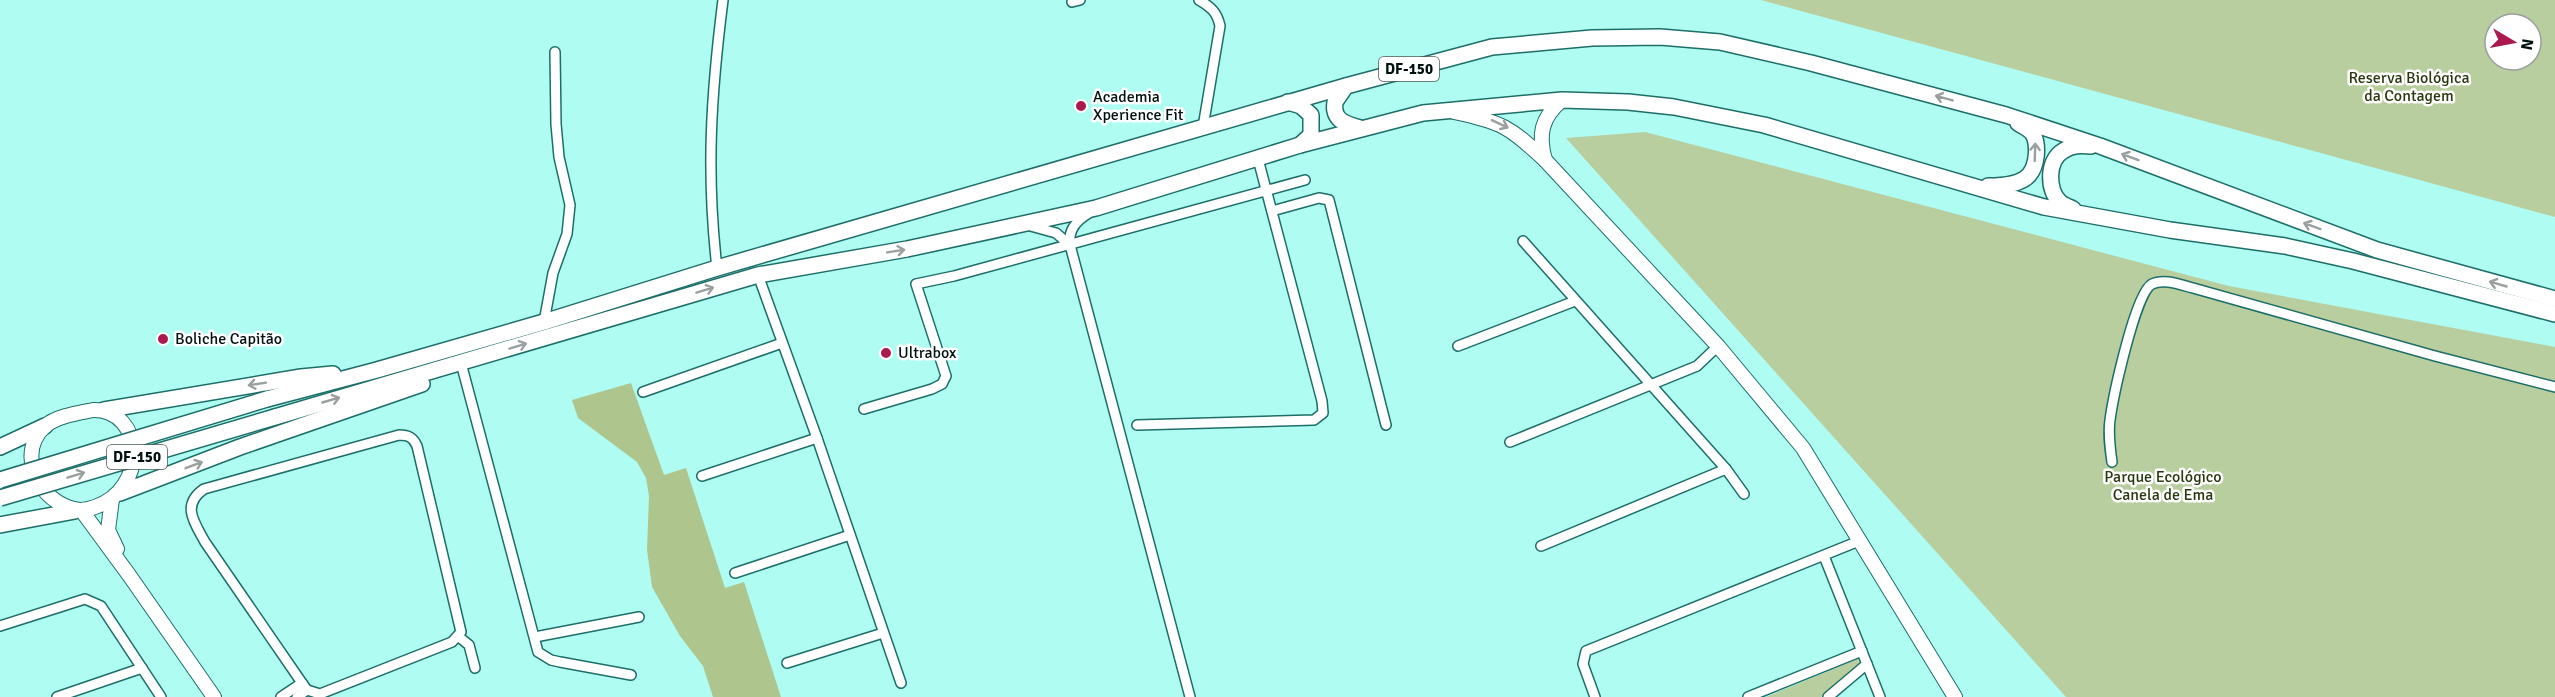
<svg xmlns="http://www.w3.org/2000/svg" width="2555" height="697" font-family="Signika,sans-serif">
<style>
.green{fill:#b9ce9e;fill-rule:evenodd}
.forest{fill:#aec68e}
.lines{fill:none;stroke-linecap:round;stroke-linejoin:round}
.street-casing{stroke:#1d6e68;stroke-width:12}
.secondary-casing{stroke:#1d6e68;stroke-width:16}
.primary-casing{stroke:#1d6e68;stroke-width:18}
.street{stroke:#fff;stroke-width:9}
.secondary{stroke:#fff;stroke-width:14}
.primary{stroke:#fff;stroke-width:15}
.primary-bridge-casing{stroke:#1d6e68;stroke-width:18;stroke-linecap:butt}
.primary-bridge{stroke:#fff;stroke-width:15}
.oneway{stroke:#99a09f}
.poi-dot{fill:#ab194e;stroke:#fff;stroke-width:2}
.labels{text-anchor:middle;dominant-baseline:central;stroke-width:5;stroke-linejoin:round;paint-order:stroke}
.shield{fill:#fff;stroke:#4c5958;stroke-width:1.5}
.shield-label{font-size:15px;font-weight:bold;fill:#001210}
.park-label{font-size:16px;fill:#29390f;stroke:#fff}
.poi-label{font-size:16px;fill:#001210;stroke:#fff;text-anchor:start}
</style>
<rect width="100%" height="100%" fill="#affcf3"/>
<g class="green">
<path d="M1761 0H2555V217ZM2495 24H2531V60H2495Z"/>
<polygon points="1645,132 2229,286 2555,347 2555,697 2066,697 1566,138"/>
<polygon points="1858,659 1860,664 1821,697 1766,697"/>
</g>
<polygon class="forest" points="631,383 664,475 686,468 725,588 744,582 781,697 713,697 703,666 680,636 652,587 647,550 649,496 646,478 637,462 578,418 572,400"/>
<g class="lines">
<defs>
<g id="street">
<path d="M1199 0C1211 7 1217 12 1220 26L1203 127"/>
<polyline points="1072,2 1080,0"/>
<polyline points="1272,211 1319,198 1329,200 1386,425"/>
<path d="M1089 213C1076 221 1068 230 1070 245L1190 697"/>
<polyline points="1027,225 1056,233 1070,245"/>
<polyline points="1523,241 1726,469 1744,494"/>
<path d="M717 268C706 172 711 95 723 0"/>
<polyline points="758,275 817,438 901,683"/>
<polyline points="544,322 553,273 567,234 570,205 559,157 556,124 555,52"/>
<polyline points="1458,346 1575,301"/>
<polyline points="461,363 538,652 551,660 560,662 631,675"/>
<polyline points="643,392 782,343"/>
<polyline points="864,409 932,389 942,384 946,376 916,284 954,276 1305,180"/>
<polyline points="1137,425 1314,420 1323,413 1322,401 1258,159"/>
<path d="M399 435C408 435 413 437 417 446L461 632 452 642 320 694 307 690 302 683 205 542C194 522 181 505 204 489Z"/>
<polyline points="1510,442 1697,366 1718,346"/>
<path d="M2112 462C2110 448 2108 434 2110 420 2113 398 2135 293 2152 284 2164 278 2181 285 2193 288L2435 356 2555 387"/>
<polyline points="702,476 817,438"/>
<polyline points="1541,546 1726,469"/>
<polyline points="1824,556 1880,697"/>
<polyline points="735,573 850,535"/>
<polyline points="0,626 85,599 101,606 161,697"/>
<polyline points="459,637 469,645 475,668"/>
<polyline points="535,637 639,617"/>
<polyline points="787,663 883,633"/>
<polyline points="57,697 142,668"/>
<polyline points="281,697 302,683"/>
<polyline points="297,697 307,690"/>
<polyline points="1595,697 1583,664 1586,651 1859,541"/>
<polyline points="1748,697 1862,651"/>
<polyline points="1828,697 1867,664"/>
</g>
<g id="secondary">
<path d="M1454 112C1502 122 1510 127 1545 160L1718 346 1803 448 1955 697"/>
<path d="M1545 160C1538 135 1541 118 1562 100"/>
<path d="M93 410C144 409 149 489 95 507 83 511 77 511 65 506 35 493 18 451 45 426 57 416 78 413 93 410Z"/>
<polyline points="112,499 108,530 117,549"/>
<polyline points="82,511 129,575 214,697"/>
</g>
<g id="primary">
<path d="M1346 86 1335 102C1332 120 1345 124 1360 128"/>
<polyline points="1288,102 1301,106 1311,115 1311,135 1300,145"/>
<path d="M1988 186C2001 186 2020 185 2029 175 2037 166 2039 145 2033 134 2030 129 2022 126 2018 123"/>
<path d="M2073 209C2069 207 2063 205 2060 202 2047 191 2047 160 2063 151 2072 145 2080 145 2091 146"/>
<polyline points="267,399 377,370 544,322 717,268 1346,86 1492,47 1592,38 1660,37 1720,42 1811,63 2006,115 2100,146 2377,250 2555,299"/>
<polyline points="104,410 301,377 333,374"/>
<polyline points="275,417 758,275 907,249 1096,208 1300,145 1423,113 1562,100 1628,102 1674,107 1764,125 2044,207 2170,230 2285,246 2353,261 2555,314"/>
<polyline points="0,447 45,426"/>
<polyline points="120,493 240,447 422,384"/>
<polyline points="0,525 75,511"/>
</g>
</defs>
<use href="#street" class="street-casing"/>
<use href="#secondary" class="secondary-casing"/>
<use href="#primary" class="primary-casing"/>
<use href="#street" class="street"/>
<use href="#secondary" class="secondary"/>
<use href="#primary" class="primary"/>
<defs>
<g id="primary-bridge">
<polyline points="0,480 267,399"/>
<polyline points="0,498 275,417"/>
</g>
</defs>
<use href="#primary-bridge" class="primary-bridge-casing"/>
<use href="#primary-bridge" class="primary-bridge"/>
</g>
<defs><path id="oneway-shaft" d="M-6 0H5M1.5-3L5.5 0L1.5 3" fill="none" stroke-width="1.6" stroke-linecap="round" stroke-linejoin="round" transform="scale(1.5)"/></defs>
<g class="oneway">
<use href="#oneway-shaft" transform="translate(1944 98) rotate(-165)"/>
<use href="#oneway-shaft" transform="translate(1500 124) rotate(25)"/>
<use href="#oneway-shaft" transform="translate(2035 152) rotate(-88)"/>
<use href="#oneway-shaft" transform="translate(2130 157) rotate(-159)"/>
<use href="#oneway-shaft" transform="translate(2312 226) rotate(-160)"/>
<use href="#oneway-shaft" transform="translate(896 251) rotate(-9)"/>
<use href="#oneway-shaft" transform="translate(2498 284) rotate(-164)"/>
<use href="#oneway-shaft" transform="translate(705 290) rotate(-17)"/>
<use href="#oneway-shaft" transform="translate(518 346) rotate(-17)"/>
<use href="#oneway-shaft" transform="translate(257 384) rotate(171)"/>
<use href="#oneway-shaft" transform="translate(331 400) rotate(-16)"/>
<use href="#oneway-shaft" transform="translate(194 465) rotate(-21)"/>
<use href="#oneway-shaft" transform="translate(76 475) rotate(-17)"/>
</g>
<g class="poi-dot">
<circle cx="1081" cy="106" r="6"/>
<circle cx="163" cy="339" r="6"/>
<circle cx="886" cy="353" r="6"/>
</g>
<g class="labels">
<g class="shield">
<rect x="1379" y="57" width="60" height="24" rx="4.5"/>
<rect x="107" y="445" width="60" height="24" rx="4.5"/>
</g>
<g class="shield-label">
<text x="1409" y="69">DF-150</text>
<text x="137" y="457">DF-150</text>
</g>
<g class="park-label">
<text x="2409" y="78">Reserva Biológica<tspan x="2409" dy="18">da Contagem</tspan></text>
<text x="2163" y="477">Parque Ecológico<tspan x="2163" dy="18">Canela de Ema</tspan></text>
</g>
<g class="poi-label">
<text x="1093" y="97">Academia<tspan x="1093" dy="18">Xperience Fit</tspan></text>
<text x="175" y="339">Boliche Capitão</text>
<text x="898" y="353">Ultrabox</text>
</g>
</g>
<g transform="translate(2513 42) rotate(100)"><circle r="28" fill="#ffffff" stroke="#99a09f" stroke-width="1.5"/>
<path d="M0-4.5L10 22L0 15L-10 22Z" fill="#ab194e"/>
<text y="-9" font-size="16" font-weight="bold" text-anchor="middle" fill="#001210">N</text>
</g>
</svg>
